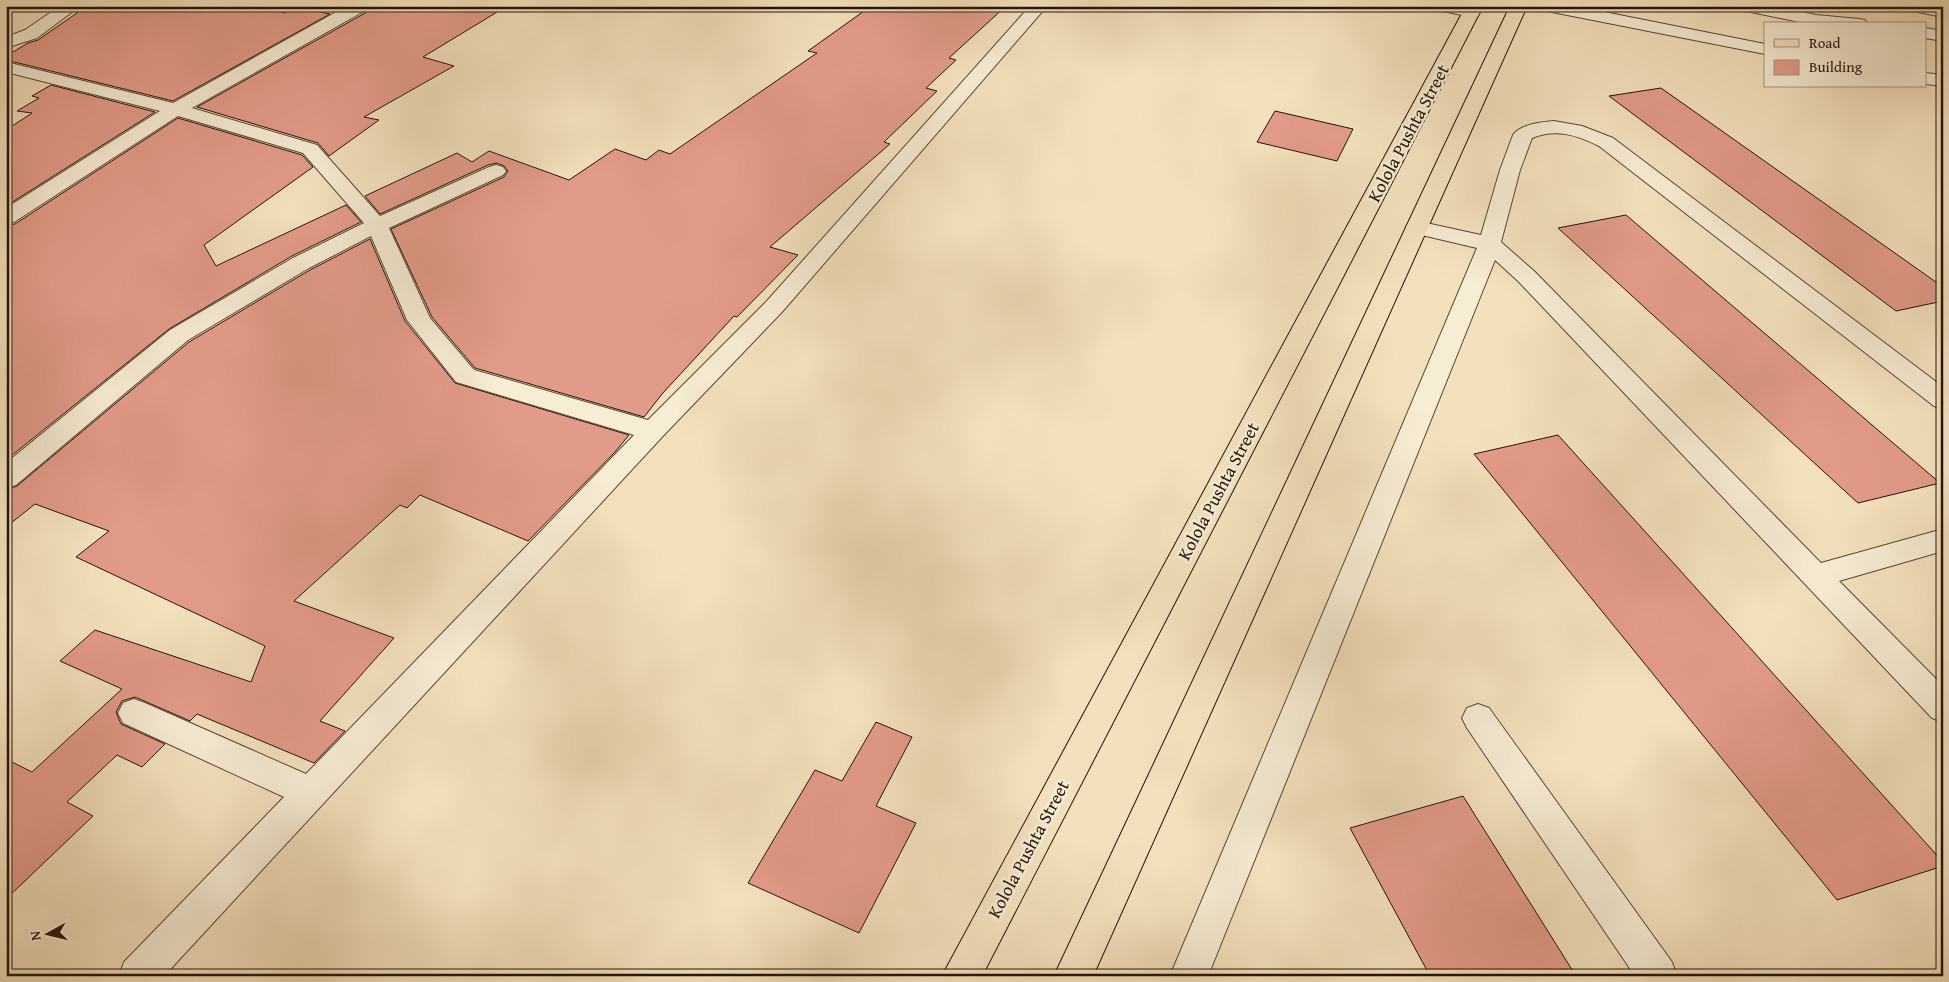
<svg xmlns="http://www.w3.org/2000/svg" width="1949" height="982" font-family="'Gentium Book Plus',serif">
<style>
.building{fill:#e39b89;stroke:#241408}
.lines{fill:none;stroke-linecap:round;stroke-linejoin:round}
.minor-casing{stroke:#584735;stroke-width:2}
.major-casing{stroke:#241408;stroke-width:2}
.minor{fill:#f7ecd4;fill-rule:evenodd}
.major{fill:#f3e1bd;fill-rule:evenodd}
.labels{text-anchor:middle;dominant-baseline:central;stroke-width:5;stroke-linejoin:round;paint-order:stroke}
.street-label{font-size:18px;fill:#241408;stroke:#f7ecd4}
</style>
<rect width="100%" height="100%" fill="#f3e1bd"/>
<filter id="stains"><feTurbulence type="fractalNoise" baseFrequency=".004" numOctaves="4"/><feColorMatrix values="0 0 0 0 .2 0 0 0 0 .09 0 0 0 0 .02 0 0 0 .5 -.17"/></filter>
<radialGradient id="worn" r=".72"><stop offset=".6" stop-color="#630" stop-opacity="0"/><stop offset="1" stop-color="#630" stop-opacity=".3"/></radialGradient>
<g class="building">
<polygon points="87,6 251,6 285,13 295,7 330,14 173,101 6,60 6,56 28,43 38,40"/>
<polygon points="370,6 507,6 423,57 454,66 364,117 379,120 329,156 318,143 197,107 367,12"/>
<polygon points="871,6 1006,6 949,58 956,60 926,88 937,91 884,142 890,144 770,247 798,255 737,317 734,316 662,394 644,417 475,368 432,317 391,229 504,177 508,171 504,166 497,163 488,165 380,214 365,196 457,153 472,162 489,151 569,180 615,149 646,160 659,150 670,154 817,53 808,51"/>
<polygon points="51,85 155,112 6,206 6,130 32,113 17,111 39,98 32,96"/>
<polygon points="1661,88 1943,287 1943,301 1896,311 1609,96"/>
<polygon points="1275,111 1353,129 1337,161 1257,142"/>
<polygon points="178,118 302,155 313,167 204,245 216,266 346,205 361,222 292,256 169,329 6,460 6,225 15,224"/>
<polygon points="1626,215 1940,483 1858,503 1558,228"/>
<polygon points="370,239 405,321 455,383 629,435 615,452 528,541 420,495 407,508 400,505 294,601 394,638 320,721 345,731 314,763 197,714 190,721 135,697 122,701 116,712 121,724 165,744 142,767 117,755 67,802 93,816 6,899 6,759 32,772 122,689 60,661 95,630 251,682 265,646 76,557 109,531 35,504 6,527 6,490 17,486 189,342 310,270"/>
<polygon points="1558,435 1943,862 1943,866 1837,900 1474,454"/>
<polygon points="876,722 912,737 876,806 916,823 859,933 748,883 815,770 842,781"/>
<polygon points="1463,796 1576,976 1430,976 1350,828"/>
</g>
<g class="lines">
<defs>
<g id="minor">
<polygon points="60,6 80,6 37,38 6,48 6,37 25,30"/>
<polygon points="347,6 368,6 366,10 192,108 317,145 380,216 489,167 496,165 503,167 506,171 503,175 389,228 430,318 474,370 648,420 766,302 1030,6 1047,6 782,312 662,437 164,976 119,976 124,962 284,797 123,723 118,713 123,703 134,699 145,703 306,774 634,435 456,382 407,320 371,236 309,268 188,340 16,485 6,488 6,463 170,330 293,258 364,223 303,153 178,116 14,222 6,223 6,208 160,111 6,72 6,62 173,103"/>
<polygon points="1435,6 1469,6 1478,8 1480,12 1478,16 1472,17 1437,10"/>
<polygon points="1539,6 1574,6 1765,44 1765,54 1547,11 1541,10"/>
<polygon points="1738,6 1773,6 1816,15 1859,19 1865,20 1867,24 1809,24 1746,11 1740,10"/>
<polygon points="1906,6 1943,7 1943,17 1908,10"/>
<polygon points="1925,28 1943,31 1943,41 1925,38"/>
<polygon points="1925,73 1943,75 1943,86 1925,84"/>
<path d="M1554 121 1582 126 1613 138 1943 387V409L1934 406 1599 146C1577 135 1555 128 1532 138L1520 170 1501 242 1534 271 1821 563 1943 529V551L1839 581 1943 686V722L1932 718 1518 281 1495 260 1208 976H1170L1477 248 1409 232 1406 227 1409 222 1417 221 1481 235 1500 170 1513 135C1521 124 1542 122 1554 121Z"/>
<polygon points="1478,704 1489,708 1672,962 1677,976 1635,976 1467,728 1462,718 1467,708"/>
</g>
<g id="major">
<polygon points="1466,6 1483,6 982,976 942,976"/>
<polygon points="1510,6 1527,6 1093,976 1054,976"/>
</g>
</defs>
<use href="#minor" class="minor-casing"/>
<use href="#major" class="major-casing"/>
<use href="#minor" class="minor"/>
<use href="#major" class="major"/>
</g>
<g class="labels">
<g class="street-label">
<text transform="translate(1408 133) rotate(-62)">Kolola Pushta Street</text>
<text transform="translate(1218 491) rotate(-62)">Kolola Pushta Street</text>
<text transform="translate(1028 849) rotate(-62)">Kolola Pushta Street</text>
</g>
</g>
<rect width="1949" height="982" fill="none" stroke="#f3e1bd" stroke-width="25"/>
<rect x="8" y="8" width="1934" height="967" fill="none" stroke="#241408" stroke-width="2.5"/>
<rect x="12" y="12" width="1924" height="957" fill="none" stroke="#241408"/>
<rect x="1764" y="22" width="162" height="65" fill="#f7ecd4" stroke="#a39682"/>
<rect x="1774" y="39" width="25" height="8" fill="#f3e1bd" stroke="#a39682"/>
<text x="1809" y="48" font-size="15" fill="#241408">Road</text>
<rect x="1774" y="60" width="25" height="15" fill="#e39b89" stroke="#a39682"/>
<text x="1809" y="72" font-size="15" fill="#241408">Building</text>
<g transform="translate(48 934) rotate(262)" stroke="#f7ecd4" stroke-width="4" paint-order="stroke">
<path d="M0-4L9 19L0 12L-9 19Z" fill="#241408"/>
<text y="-8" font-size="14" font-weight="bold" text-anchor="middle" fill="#241408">N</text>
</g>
<rect width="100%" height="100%" filter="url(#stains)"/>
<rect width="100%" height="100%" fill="url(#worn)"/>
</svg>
